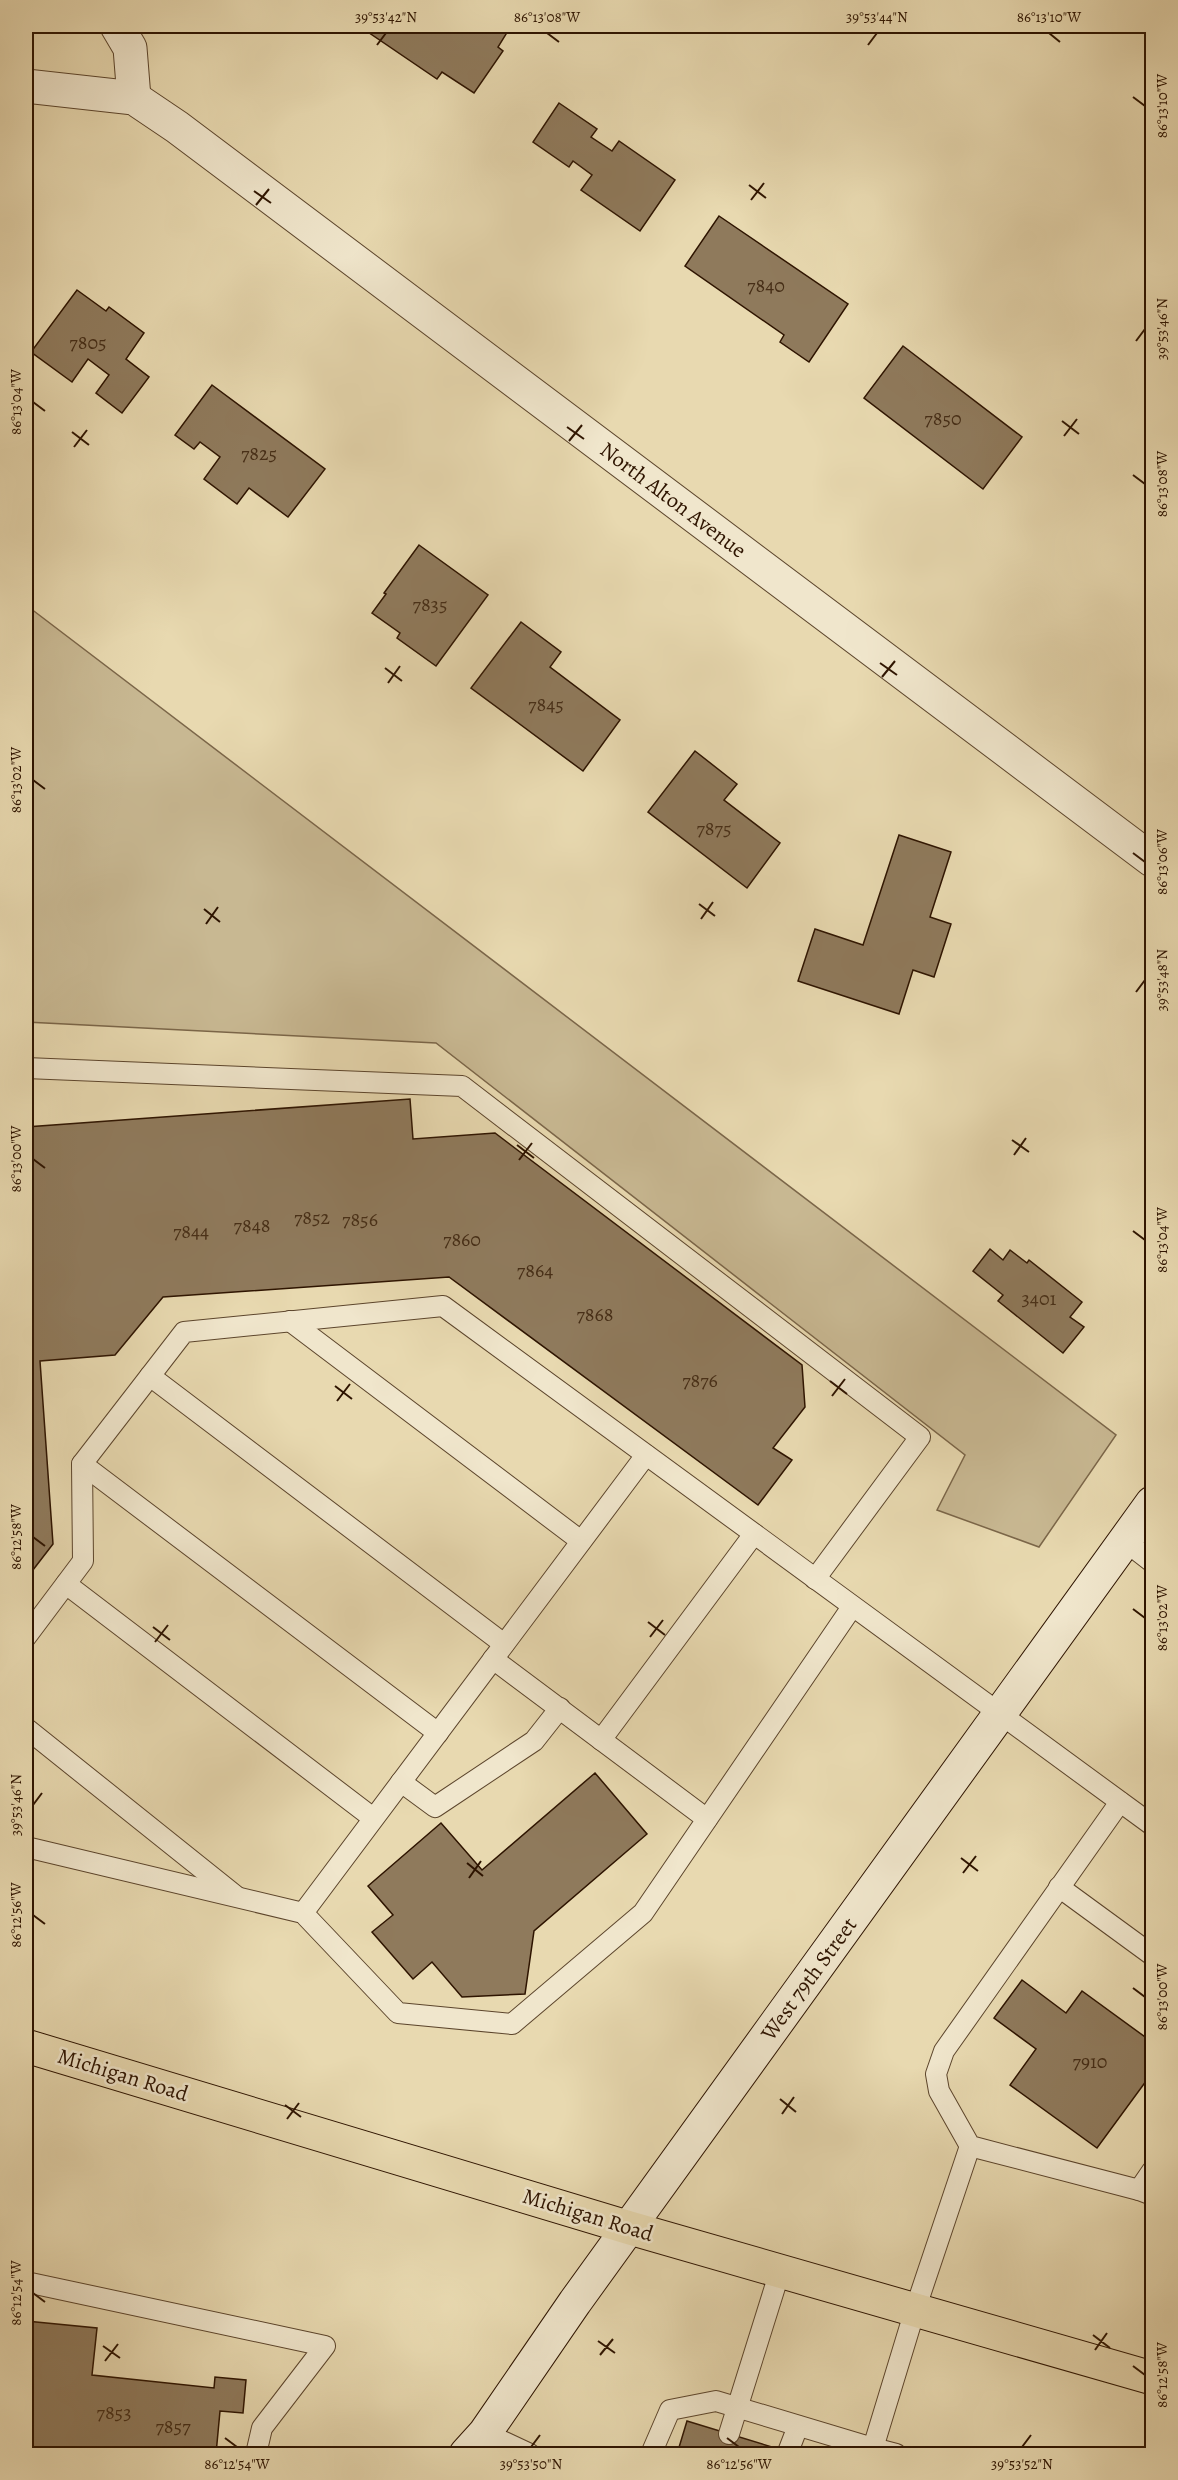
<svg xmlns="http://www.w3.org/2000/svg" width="1178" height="2480" font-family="Alegreya,serif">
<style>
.green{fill:#c8b892;stroke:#7b6649;stroke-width:1.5}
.building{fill:#8f7a5c;stroke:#2e1400;stroke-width:1.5}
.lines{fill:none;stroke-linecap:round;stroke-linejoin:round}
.service-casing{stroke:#5c452c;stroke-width:22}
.minor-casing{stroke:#5c452c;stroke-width:35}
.secondary-casing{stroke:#2e1400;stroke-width:35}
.primary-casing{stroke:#2e1400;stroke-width:35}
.service{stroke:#f0e6cc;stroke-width:20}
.minor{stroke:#f0e6cc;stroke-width:33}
.secondary{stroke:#f0e6cc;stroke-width:33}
.primary{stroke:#e8d9b0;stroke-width:33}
.ticks{fill:none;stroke:#2e1400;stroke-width:2}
.labels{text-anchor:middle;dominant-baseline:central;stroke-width:5;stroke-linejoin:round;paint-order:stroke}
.number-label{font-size:20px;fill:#462e17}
.street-label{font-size:22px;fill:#2e1400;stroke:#f0e6cc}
.neatline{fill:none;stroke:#2e1400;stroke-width:2}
.ticks-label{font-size:15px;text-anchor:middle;fill:#2e1400}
</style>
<rect width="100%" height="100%" fill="#e8d9b0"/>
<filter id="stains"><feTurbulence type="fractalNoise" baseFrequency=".00333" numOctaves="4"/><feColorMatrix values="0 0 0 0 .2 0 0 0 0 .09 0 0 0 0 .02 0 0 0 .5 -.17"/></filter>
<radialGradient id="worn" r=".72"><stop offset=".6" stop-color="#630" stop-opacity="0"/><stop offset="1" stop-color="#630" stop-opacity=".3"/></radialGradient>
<polygon class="green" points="26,605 1116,1435 1039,1547 937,1510 965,1455 436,1043 26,1022"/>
<g class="building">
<polygon points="363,26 511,26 498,47 503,51 474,93 442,72 437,79 362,28"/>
<polygon points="559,103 597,129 591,137 612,151 619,141 675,180 640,231 581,190 592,175 573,161 569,167 533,142"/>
<polygon points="719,216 848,304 809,362 780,342 784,335 685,266"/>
<polygon points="77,290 106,311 109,307 144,333 126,359 149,377 122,413 96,393 109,375 88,359 72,382 31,352"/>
<polygon points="903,346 1022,437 983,489 864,398"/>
<polygon points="212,385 325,469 288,517 249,488 237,504 204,479 220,457 200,442 194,449 175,435"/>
<polygon points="419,545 488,595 436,666 397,638 400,633 372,613 386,594 384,593"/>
<polygon points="521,622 561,652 550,667 620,720 583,771 471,688"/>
<polygon points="695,751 737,784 724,800 780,843 747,888 648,812"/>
<polygon points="899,835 951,852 930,917 951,924 934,977 913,970 899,1014 798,981 815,929 863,945"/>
<polygon points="410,1099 413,1139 495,1133 802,1365 805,1407 773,1448 792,1460 758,1505 449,1277 163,1297 115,1355 40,1361 53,1544 26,1579 26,1127"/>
<polygon points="990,1249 1003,1260 1010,1250 1027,1263 1029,1260 1082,1302 1070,1317 1084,1327 1063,1353 998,1301 1003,1295 973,1271"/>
<polygon points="595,1773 647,1834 534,1931 525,1994 462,1997 432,1962 413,1979 372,1932 393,1915 368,1886 441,1823 482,1870"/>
<polygon points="1022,1980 1066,2013 1082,1991 1152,2042 1152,2073 1097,2148 1010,2085 1036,2049 994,2018"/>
<polygon points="26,2321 97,2328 92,2375 214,2388 215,2377 246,2380 243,2413 220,2411 216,2454 26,2454"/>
<polygon points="687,2421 795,2454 677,2454"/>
</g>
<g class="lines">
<defs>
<g id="service">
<polyline points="26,1068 462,1086 920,1437 815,1579"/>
<polyline points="290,1321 581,1541"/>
<polyline points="150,1376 504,1644"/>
<polyline points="82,1464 438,1733"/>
<polyline points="1125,1541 1152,1562"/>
<polyline points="66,1584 373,1818"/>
<polyline points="26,1637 83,1561 82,1464 184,1332 443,1306 1152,1825"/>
<polyline points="493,1659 707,1819"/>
<polyline points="26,1728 236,1896"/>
<polyline points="601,1740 754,1534"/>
<polyline points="401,1782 435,1807 534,1741 560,1708"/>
<polyline points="1120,1802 944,2051 936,2074 939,2091 970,2146 1139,2190"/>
<polyline points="26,1847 303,1913 398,2013 512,2024 643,1913 852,1607"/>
<polyline points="1059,1887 1152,1955"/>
<polyline points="303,1913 646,1455"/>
<polyline points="1152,2171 1139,2190 1152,2195"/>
<polyline points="26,2282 325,2346 262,2428 256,2454"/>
<polyline points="485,2433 530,2454"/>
<polyline points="729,2434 780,2271"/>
<polyline points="873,2448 896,2454"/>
<polyline points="788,2452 798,2426"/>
<polyline points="651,2454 670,2410 716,2401 873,2448 915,2310 970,2146"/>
</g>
<g id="minor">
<polyline points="117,26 130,48 134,98"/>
<polyline points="26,86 134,98 177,127 1152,860"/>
</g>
<polyline id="secondary" points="466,2454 485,2433 575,2302 1152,1503"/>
<polyline id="primary" points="26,2046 630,2228 1152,2378"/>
</defs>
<use href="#service" class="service-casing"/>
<use href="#minor" class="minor-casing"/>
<use href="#secondary" class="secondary-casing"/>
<use href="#primary" class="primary-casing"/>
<use href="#service" class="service"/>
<use href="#minor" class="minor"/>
<use href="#secondary" class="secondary"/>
<use href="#primary" class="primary"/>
</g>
<path class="ticks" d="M547 33 559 42M1049 33 1060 42M377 45 386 33M868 45 877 33M1133 97 1145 106M749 185 766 198M254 191 271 203M751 200 764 183M256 205 269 189M1136 341 1145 329M33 402 45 411M1062 421 1079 434M567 427 584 439M72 432 89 445M1064 436 1077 419M569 441 582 425M74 447 87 430M1133 475 1145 484M880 663 897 675M385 668 402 681M882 677 895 661M388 683 400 666M33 780 45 789M1133 853 1145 862M699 904 715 916M204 909 220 922M701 919 713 902M206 924 218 907M1136 992 1145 980M1012 1140 1029 1152M517 1145 534 1158M1014 1155 1026 1138M33 1159 45 1168M519 1160 532 1143M1133 1231 1145 1240M830 1381 847 1394M335 1386 352 1399M832 1396 845 1379M337 1401 350 1384M33 1537 45 1546M1133 1609 1145 1618M648 1622 665 1635M153 1627 170 1640M650 1637 663 1620M155 1642 168 1625M33 1805 42 1793M961 1858 978 1871M467 1863 483 1876M963 1873 976 1856M469 1878 481 1861M33 1915 45 1924M1133 1988 1145 1997M780 2099 796 2112M285 2105 301 2117M782 2114 794 2097M287 2119 299 2103M33 2293 45 2302M1093 2335 1110 2348M598 2341 615 2353M103 2346 120 2358M1095 2350 1107 2333M600 2355 613 2339M105 2361 118 2344M1133 2366 1145 2375M225 2438 237 2447M727 2438 739 2447M531 2447 540 2435M1022 2447 1031 2435"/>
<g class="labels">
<g class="number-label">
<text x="766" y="285">7840</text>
<text x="88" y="342">7805</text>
<text x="943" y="418">7850</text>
<text x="259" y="453">7825</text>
<text x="430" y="604">7835</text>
<text x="546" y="704">7845</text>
<text x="714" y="828">7875</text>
<text x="312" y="1217">7852</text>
<text x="360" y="1219">7856</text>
<text x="252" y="1225">7848</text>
<text x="191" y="1231">7844</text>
<text x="462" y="1239">7860</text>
<text x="535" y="1270">7864</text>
<text x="1039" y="1298">3401</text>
<text x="595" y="1314">7868</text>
<text x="700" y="1380">7876</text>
<text x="1090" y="2061">7910</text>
<text x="114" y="2412">7853</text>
<text x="173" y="2426">7857</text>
</g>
<g class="street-label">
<text transform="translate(673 500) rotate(37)">North Alton Avenue</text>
<text transform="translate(809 1979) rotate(-54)">West 79th Street</text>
<text transform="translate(123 2075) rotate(17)">Michigan Road</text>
<text transform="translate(588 2215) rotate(17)">Michigan Road</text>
</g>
</g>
<rect width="1178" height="2480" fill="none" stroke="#e8d9b0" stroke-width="66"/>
<rect x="33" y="33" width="1112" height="2414" class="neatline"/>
<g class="ticks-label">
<text x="386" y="22">39°53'42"N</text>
<text x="547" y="22">86°13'08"W</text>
<text x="877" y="22">39°53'44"N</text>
<text x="1049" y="22">86°13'10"W</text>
<text transform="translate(1162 106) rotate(-90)" y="5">86°13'10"W</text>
<text transform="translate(1162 329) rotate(-90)" y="5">39°53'46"N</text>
<text transform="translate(16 402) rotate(-90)" y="5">86°13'04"W</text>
<text transform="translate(1162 484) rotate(-90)" y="5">86°13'08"W</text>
<text transform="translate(16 780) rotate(-90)" y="5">86°13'02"W</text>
<text transform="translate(1162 862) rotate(-90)" y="5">86°13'06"W</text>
<text transform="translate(1162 980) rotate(-90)" y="5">39°53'48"N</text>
<text transform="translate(16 1159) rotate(-90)" y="5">86°13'00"W</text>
<text transform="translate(1162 1240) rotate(-90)" y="5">86°13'04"W</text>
<text transform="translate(16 1537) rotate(-90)" y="5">86°12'58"W</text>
<text transform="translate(1162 1618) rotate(-90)" y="5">86°13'02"W</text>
<text transform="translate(16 1805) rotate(-90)" y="5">39°53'46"N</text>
<text transform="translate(16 1915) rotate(-90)" y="5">86°12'56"W</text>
<text transform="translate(1162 1997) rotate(-90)" y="5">86°13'00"W</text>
<text transform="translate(16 2293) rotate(-90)" y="5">86°12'54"W</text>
<text transform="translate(1162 2375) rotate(-90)" y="5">86°12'58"W</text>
<text x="237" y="2469">86°12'54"W</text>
<text x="531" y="2469">39°53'50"N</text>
<text x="739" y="2469">86°12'56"W</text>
<text x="1022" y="2469">39°53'52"N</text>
</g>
<rect width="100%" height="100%" filter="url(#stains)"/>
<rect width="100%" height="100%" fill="url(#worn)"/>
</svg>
